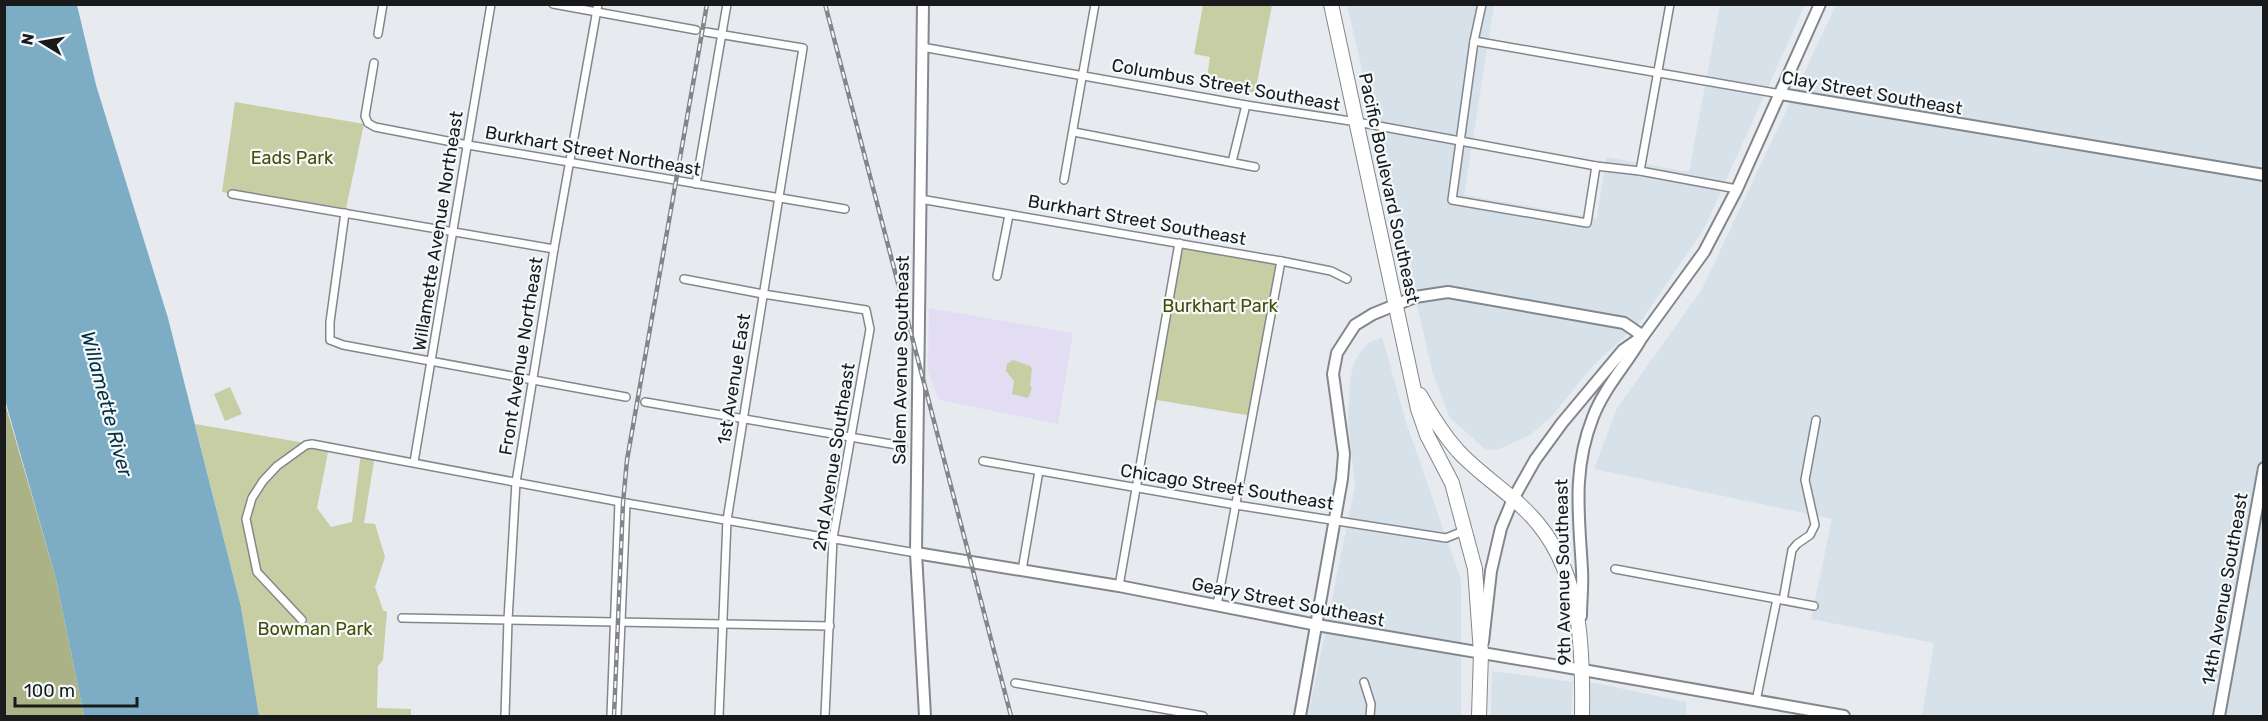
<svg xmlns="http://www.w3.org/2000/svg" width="2268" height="721" font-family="Rubik,sans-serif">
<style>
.built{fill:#d6e1ea}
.education{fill:#e2ddf3}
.green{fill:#c7cea4}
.forest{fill:#abb285}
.water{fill:#7dadc5}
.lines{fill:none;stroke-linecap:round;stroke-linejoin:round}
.street-casing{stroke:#83878b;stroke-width:10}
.secondary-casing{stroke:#83878b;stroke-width:14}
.primary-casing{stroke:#83878b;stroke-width:14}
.highway-casing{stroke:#83878b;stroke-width:16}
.street{stroke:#fff;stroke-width:7}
.secondary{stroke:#fff;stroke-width:10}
.primary{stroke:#fff;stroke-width:10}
.highway{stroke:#fff;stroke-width:14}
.rail-casing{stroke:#838689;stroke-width:4.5}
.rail{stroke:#f4f9fc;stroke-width:2;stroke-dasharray:7;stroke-linecap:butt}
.labels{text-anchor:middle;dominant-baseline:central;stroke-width:4.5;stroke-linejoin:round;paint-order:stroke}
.street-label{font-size:18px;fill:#181a1b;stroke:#f4f9fc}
.park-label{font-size:18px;fill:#464d00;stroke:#f4f9fc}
.water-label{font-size:20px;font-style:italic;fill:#033041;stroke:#f4f9fc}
</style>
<rect width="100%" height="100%" fill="#e7ebef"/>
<g class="built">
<polygon points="1347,5 1494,5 1464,195 1597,218 1606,157 1689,172 1720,5 1805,5 1704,229 1641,321 1591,368 1552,416 1530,435 1499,449 1486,450 1450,418 1433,374"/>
<polygon points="1836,5 2263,5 2263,716 1922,716 1934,643 1811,619 1832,519 1594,469 1617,408 1702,289"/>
<polygon points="1382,337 1406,422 1461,580 1461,716 1308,716 1355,487 1348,419 1350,382 1353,365 1360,353 1368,343"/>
<polygon points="1492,671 1573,682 1571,716 1491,716"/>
<polygon points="1590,682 1686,702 1686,716 1590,716"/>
</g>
<polygon class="education" points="929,308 1073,333 1058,424 939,400 928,372"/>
<g class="green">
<polygon points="1203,5 1272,5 1255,93 1206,85 1210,57 1194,54"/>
<polygon points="235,102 364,124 345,213 222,192"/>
<polygon points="1179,243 1281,261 1252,416 1151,399"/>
<polygon points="1013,360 1030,366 1032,369 1030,385 1032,388 1028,398 1012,394 1014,381 1006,371 1007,364"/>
<polygon points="230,387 242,414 225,421 214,394"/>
<polygon points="195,424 329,447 317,508 331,527 352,522 361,453 375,455 364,523 375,524 385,557 375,587 383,610 387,612 383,660 378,666 377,708 411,709 411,716 259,716 241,607"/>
</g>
<polygon class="forest" points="4,400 56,579 84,716 5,716"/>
<polygon class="water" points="4,5 77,5 96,85 168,318 241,607 259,716 84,716 56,579 5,400"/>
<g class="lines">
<defs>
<g id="street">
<polyline points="553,4 696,30"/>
<polyline points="1482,4 1474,41 1452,200 1587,223 1596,166"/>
<polyline points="706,32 803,48 727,520 719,716"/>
<polyline points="378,34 383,4"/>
<polyline points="1474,41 1781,94"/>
<polyline points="922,47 1246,105 1357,122 1596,166 1640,171 1737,189"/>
<polyline points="374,63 365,116 368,123 375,127 468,145 845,209"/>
<polyline points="1074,132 1255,167"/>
<polyline points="1232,162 1246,105"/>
<polyline points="1640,171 1670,4"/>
<polyline points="1064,180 1095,4"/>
<polyline points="696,184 727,4"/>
<polyline points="232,194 554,249"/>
<polyline points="920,199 1281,261 1331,271 1347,279"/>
<polyline points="345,213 330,322 330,340 343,345 626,397"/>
<polyline points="997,276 1009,215"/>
<polyline points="684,279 763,294 866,310 870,329 833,538 825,716"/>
<polyline points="645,402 903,446"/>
<polyline points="983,461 1236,505 1446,538 1466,530"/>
<polyline points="414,462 491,4"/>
<polyline points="1615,569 1814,606"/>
<polyline points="1022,570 1039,471"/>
<polyline points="1119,586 1179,243"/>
<polyline points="1783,600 1792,550 1797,544 1810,535 1815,525 1805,480 1816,420"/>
<polyline points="1217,605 1281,261"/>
<polyline points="402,618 830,626"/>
<polyline points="302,620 257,572 246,519 252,498 263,481 277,466 306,445 312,444 626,503 916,553"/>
<polyline points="1364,682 1371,704 1370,716"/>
<polyline points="1015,683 1203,716"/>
<polyline points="1756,701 1777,599"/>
<polyline points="505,716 508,620 516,482 554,249 598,4"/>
<polyline points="611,716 619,502"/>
<polyline points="617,716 626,503"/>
</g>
<g id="secondary">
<polyline points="923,4 916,553 925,716"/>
<polyline points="1781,94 2264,175"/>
<polyline points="916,553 1119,586 1317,625 1583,670 1844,716"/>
<polyline points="1300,716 1342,479 1344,454 1333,374 1337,353 1355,325 1373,314 1415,297 1448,292 1624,323 1643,336"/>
<polyline points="2219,716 2264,468"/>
</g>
<g id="primary">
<path d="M1581 616C1581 601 1583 586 1582 570 1579 516 1572 470 1593 417 1604 388 1626 365 1641 339"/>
<polyline points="1483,642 1491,571 1501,528 1513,499 1535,460 1562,423 1623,350 1643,336 1704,252 1737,189 1820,4"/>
</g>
<g id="highway">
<polyline points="1331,4 1418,409 1427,435 1452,483 1475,569 1481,653 1479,716"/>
<path d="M1420 395C1431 415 1443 434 1458 451 1483 478 1516 496 1539 525 1582 578 1583 651 1582 716"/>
</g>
</defs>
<use href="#street" class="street-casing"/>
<use href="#secondary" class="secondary-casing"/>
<use href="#primary" class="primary-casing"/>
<use href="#highway" class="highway-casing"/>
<use href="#street" class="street"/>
<use href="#secondary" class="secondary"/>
<use href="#primary" class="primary"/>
<use href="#highway" class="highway"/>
<defs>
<g id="rail">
<polyline points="825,4 1011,716"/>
<polyline points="614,716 623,503 627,460 707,4"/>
</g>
</defs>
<use href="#rail" class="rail-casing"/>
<use href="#rail" class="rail"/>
</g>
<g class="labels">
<g class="street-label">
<text transform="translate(1226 85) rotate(10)">Columbus Street Southeast</text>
<text transform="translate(1872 93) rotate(10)">Clay Street Southeast</text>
<text transform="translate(593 151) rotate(10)">Burkhart Street Northeast</text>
<text transform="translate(1389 188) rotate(78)">Pacific Boulevard Southeast</text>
<text transform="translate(1137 220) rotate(10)">Burkhart Street Southeast</text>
<text transform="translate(438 231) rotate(-81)">Willamette Avenue Northeast</text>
<text transform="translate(521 356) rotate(-81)">Front Avenue Northeast</text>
<text transform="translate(901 360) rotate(-89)">Salem Avenue Southeast</text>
<text transform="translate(734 379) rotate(-81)">1st Avenue East</text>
<text transform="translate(834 457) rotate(-81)">2nd Avenue Southeast</text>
<text transform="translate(1227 487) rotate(9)">Chicago Street Southeast</text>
<text transform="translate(1563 572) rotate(-91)">9th Avenue Southeast</text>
<text transform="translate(2225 589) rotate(-80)">14th Avenue Southeast</text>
<text transform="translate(1288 602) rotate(11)">Geary Street Southeast</text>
</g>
<g class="park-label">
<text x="292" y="158">Eads Park</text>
<text x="1220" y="306">Burkhart Park</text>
<text x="315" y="629">Bowman Park</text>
</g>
<g class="water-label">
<text transform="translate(107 404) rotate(75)">Willamette River</text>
</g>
</g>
<rect width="2268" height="721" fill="none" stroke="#181a1b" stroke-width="12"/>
<g transform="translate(42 42) rotate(281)" stroke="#f4f9fc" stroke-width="4.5" paint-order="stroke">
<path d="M0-4.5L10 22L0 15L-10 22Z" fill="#181a1b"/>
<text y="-9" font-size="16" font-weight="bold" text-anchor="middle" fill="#181a1b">N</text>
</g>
<path d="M15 697v9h122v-9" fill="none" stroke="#181a1b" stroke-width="3"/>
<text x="24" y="697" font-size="18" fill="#181a1b" stroke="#f4f9fc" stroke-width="4.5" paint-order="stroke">100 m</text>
</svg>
